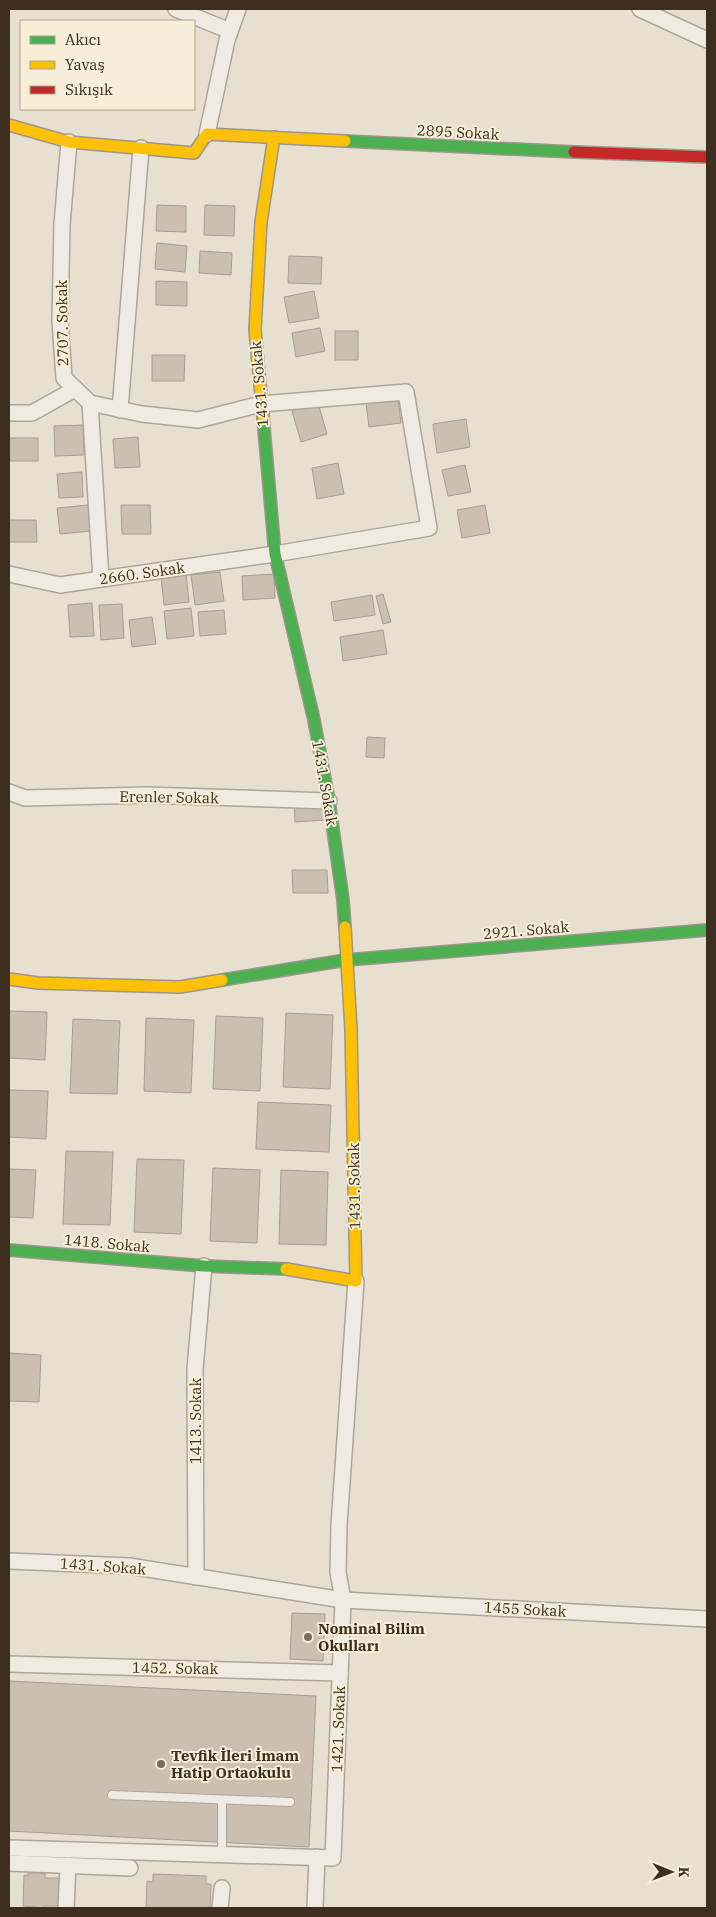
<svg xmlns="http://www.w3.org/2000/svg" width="716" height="1917" font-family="'IBM Plex Serif',serif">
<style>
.building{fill:#cbbfb2;stroke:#a89c90}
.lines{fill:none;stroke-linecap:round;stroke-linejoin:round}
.lane-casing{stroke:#ada599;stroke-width:10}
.street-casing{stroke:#ada599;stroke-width:18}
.fast-casing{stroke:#9c958a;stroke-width:14}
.slow-casing{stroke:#9c958a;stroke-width:14}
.jam-casing{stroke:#9c958a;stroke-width:14}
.lane{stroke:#efebe3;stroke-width:8}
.street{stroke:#efebe3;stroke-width:15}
.fast{stroke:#4caf50;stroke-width:11}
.slow{stroke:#ffc107;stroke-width:11}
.jam{stroke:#c62828;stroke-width:11}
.poi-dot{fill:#786c5e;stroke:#f7eed8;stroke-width:2}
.labels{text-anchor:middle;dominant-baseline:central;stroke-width:4;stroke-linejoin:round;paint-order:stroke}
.street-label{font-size:15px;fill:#3d2e20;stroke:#f7eed8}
.poi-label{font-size:15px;font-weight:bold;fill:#3d2e20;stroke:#f7eed8;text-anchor:start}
</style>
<rect width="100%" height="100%" fill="#e7e0d1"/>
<g class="building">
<polygon points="157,205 186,206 186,232 156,231"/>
<polygon points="205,205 235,206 234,236 204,235"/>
<polygon points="157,243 187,246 185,272 155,269"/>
<polygon points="200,251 232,253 231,275 199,273"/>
<polygon points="289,256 322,257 321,284 288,283"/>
<polygon points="156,281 187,282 187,306 156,305"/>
<polygon points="314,291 319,318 289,323 284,297"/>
<polygon points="320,328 325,351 296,357 292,333"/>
<rect x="335" y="331" width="23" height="29"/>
<polygon points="152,355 185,355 184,381 152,381"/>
<polygon points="398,399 401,423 369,427 366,403"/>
<polygon points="318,403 327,434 301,442 292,411"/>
<polygon points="466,419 470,447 437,453 433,424"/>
<polygon points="83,425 84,455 55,456 54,426"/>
<polygon points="138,437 140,467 115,468 113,439"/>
<rect x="9" y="438" width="29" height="23"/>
<polygon points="338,463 344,494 317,499 312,468"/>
<polygon points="465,465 471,492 448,496 442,470"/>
<polygon points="82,472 83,497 59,498 57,474"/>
<polygon points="88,505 91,531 60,534 57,508"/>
<polygon points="121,505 150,505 151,534 122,534"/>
<polygon points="485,505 490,533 462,538 457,510"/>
<polygon points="9,520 36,520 37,542 9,542"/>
<polygon points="220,572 224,601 195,605 191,575"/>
<polygon points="186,573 189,602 164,605 161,577"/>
<polygon points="274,574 275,598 243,600 242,576"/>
<polygon points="383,594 391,622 383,624 376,596"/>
<polygon points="372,595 375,615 334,621 331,602"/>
<polygon points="92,603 94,636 70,637 68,605"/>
<polygon points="122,604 124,638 101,640 99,605"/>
<polygon points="191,608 194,636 167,639 164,611"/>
<polygon points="224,610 226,634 200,636 198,612"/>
<polygon points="152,617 156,644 132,647 129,620"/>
<polygon points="383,630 387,654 343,661 340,637"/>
<polygon points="367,737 385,738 384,758 366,757"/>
<polygon points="325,795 326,820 295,822 294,796"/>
<polygon points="292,870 327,870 328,893 293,893"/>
<polygon points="9,1011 47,1012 45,1060 9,1058"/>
<polygon points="286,1013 333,1015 330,1089 283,1087"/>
<polygon points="216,1016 263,1018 260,1091 213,1089"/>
<polygon points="146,1018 194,1020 191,1093 144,1091"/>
<polygon points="73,1019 120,1021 117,1094 70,1093"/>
<polygon points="9,1090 48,1091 46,1139 9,1137"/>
<polygon points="258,1102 331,1105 329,1152 256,1149"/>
<polygon points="66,1151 113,1152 110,1225 63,1224"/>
<polygon points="137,1159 184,1160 181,1234 134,1232"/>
<polygon points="213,1168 260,1170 257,1243 210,1241"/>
<polygon points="9,1169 36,1170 33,1218 9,1217"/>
<polygon points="281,1170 328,1172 326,1245 279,1244"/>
<polygon points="9,1353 41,1355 39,1402 9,1401"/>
<polygon points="292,1613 325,1614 323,1661 290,1659"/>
<polygon points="9,1681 316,1696 309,1847 9,1831"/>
<polygon points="28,1873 45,1873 45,1878 63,1878 62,1906 44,1906 44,1908 23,1906 24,1875 28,1876"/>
<polygon points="153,1874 206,1876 206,1884 211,1884 210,1908 146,1908 147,1881 153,1882"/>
</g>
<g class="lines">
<defs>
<g id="lane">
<polyline points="112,1795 290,1802"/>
<polyline points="222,1800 222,1855"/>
</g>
<g id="street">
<polyline points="176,9 230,31"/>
<polyline points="640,9 707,40"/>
<polyline points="207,134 227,40 238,9"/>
<polyline points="90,403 101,579"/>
<polyline points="120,410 141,148"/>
<polyline points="9,413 32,413 75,389"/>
<polyline points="9,574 60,585 275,554 429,528 406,392 261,404 198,420 142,414 90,403 64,378 60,321 62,224 69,142"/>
<polyline points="9,792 25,798 147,795 329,801"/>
<polyline points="9,1561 129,1566 343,1600 707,1619"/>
<polyline points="196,1577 195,1369 204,1266"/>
<polyline points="9,1664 340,1673"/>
<polyline points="9,1848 333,1858 343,1600 338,1572 339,1525 356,1281"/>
<polyline points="9,1863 130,1868"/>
<polyline points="66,1908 68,1865"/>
<polyline points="220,1908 222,1888"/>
<polyline points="315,1908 317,1857"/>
</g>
<g id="fast">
<polyline points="345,141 574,152"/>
<polyline points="263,417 275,554 314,720 329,801 343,900 345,927"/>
<polyline points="222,980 346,960 707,930"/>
<polyline points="9,1250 204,1266 286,1269"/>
</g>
<g id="slow">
<polyline points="9,125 69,142 194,153 207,134 345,141"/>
<polyline points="263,417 255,330 261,222 274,137"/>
<polyline points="9,979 38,983 180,987 222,980"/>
<polyline points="286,1269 356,1281 351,1029 345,927"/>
</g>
<polyline id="jam" points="574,152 707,157"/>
</defs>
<use href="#lane" class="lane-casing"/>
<use href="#street" class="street-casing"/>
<use href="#fast" class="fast-casing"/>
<use href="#slow" class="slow-casing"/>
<use href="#jam" class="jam-casing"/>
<use href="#lane" class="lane"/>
<use href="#street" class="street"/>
<use href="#fast" class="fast"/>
<use href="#slow" class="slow"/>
<use href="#jam" class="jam"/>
</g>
<g class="poi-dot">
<circle cx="308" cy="1637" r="5"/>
<circle cx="161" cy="1764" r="5"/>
</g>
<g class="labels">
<g class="street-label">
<text transform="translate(458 132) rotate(3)">2895 Sokak</text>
<text transform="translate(62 323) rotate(-91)">2707. Sokak</text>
<text transform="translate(259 384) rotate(-95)">1431. Sokak</text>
<text transform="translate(142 573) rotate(-8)">2660. Sokak</text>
<text transform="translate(325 783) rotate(80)">1431. Sokak</text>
<text transform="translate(169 797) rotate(1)">Erenler Sokak</text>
<text transform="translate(526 930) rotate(-5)">2921. Sokak</text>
<text transform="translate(354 1186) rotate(-91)">1431. Sokak</text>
<text transform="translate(107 1243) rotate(5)">1418. Sokak</text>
<text transform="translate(195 1421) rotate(-90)">1413. Sokak</text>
<text transform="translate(103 1566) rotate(4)">1431. Sokak</text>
<text transform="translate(525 1609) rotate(3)">1455 Sokak</text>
<text transform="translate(175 1668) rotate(1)">1452. Sokak</text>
<text transform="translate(338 1729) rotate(-88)">1421. Sokak</text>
</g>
<g class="poi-label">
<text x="318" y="1628">Nominal Bilim<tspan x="318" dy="17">Okulları</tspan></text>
<text x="171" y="1755">Tevfik İleri İmam<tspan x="171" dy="17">Hatip Ortaokulu</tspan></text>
</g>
</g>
<rect width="716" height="1917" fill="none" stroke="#3d2e20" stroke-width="20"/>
<rect x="20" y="20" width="175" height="90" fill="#f7eed8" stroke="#ada18e"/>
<rect x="30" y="36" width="25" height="8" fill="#4caf50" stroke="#ada18e"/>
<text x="65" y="45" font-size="15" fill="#3d2e20">Akıcı</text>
<rect x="30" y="61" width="25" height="8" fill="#ffc107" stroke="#ada18e"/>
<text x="65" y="70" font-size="15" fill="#3d2e20">Yavaş</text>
<rect x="30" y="86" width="25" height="8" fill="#c62828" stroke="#ada18e"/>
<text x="65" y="95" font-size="15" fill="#3d2e20">Sıkışık</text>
<g transform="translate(671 1872) rotate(91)" stroke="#f7eed8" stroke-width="4" paint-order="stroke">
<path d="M0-4L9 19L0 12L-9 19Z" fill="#3d2e20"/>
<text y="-8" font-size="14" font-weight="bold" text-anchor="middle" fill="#3d2e20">K</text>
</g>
</svg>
